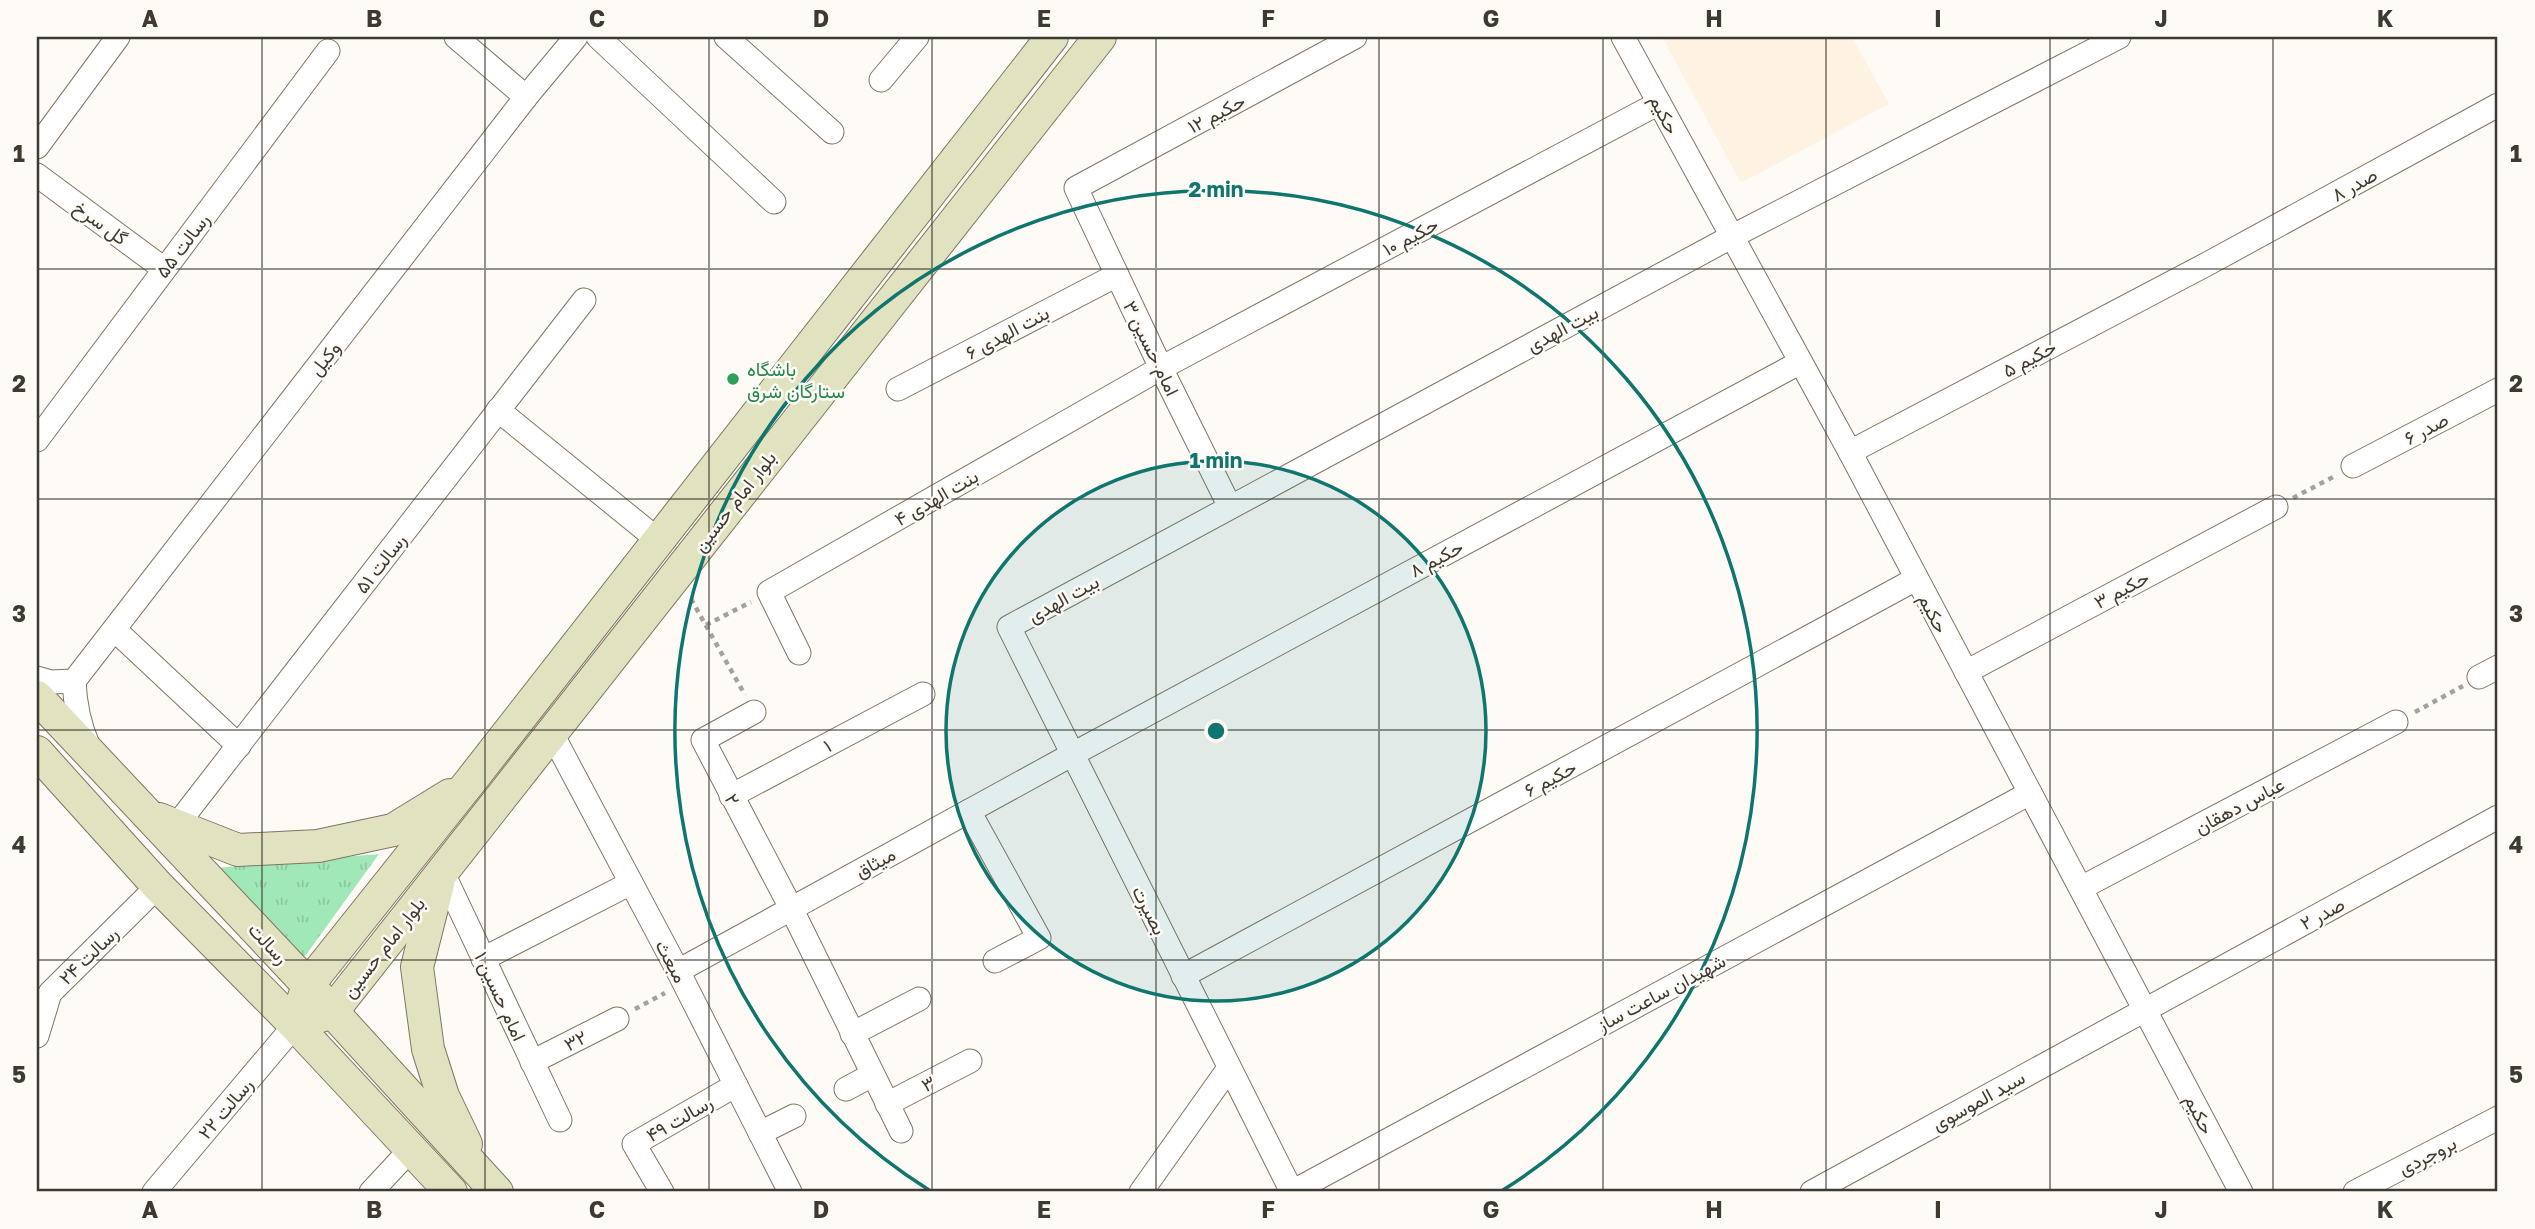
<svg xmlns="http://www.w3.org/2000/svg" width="2535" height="1229" font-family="'Golos Text',Vazirmatn,sans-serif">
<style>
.built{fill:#fef3e3}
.grass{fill:url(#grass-tufts)}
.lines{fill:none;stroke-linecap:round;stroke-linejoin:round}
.minor-casing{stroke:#817563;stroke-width:25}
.secondary-casing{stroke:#817563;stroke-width:34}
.path{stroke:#a5a19b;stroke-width:4.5;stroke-dasharray:5 5;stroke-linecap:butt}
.minor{stroke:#fff;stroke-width:23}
.secondary{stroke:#e1e2bf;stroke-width:32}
.grid{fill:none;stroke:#3e3931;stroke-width:2;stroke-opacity:0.55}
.ring{fill:none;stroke:#0f766e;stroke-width:3.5}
.leisure-dot{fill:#2e9e5b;stroke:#fefbf7;stroke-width:2.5}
.labels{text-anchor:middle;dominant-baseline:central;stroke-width:5;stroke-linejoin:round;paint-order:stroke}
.street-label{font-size:19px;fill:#3e3931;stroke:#fefbf7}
.leisure-label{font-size:19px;fill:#27864d;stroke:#fefbf7;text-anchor:start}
.centre{fill:#0f766e;stroke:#fefbf7;stroke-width:3.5}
.ring-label{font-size:21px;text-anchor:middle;font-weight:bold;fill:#0f766e;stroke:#fefbf7;stroke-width:5;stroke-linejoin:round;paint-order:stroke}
.neatline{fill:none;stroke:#3e3931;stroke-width:2.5}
.grid-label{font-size:23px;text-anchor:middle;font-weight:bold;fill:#3e3931}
</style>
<defs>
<pattern id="grass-tufts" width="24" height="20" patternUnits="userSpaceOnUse" patternTransform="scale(1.75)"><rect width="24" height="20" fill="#a1e8b8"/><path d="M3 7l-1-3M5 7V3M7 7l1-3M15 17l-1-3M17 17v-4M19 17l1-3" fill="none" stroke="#8cc89f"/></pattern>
</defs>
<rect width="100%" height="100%" fill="#fefbf7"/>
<polygon class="built" points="1662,37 1852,37 1889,104 1741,183"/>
<polygon class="grass" points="379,854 300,963 216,868"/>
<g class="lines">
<defs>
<g id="minor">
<polyline points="456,37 526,97"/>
<polyline points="598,37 774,202"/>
<polyline points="726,37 832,132"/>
<polyline points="1623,37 1850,452 2241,1192"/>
<polyline points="881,80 917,37"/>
<polyline points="37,147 118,37"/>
<polyline points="37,175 164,269"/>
<polyline points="898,389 1117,275"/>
<polyline points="498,410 658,540"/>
<polyline points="37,440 328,51"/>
<polyline points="1850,452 2209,263 2498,105"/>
<polyline points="2353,466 2498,390"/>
<polyline points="1230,507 1161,368 1076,188 1355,37"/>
<polyline points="115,630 239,746"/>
<polyline points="799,653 769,592 1161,368 1659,103"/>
<polyline points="1966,672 2276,507"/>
<polyline points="2479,677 2498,667"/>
<polyline points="37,678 51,682 74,681"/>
<polyline points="74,681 526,97 576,37"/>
<path d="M74 681C75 705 79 724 88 745"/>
<polyline points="754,712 703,740 791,908 901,1131"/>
<polyline points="551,732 678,971 790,1192"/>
<polyline points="731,796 923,694"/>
<polyline points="969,811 1039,938 995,961"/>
<polyline points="176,826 584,300"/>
<polyline points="442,871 560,1120"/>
<polyline points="2081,888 2396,722"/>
<polyline points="483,959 631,883"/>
<polyline points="678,971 1073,754 1799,363"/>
<polyline points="1183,976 1916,579"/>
<polyline points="852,1034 919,999"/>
<polyline points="37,1036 50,993 158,886"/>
<polyline points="532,1062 617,1019"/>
<polyline points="846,1089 872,1075"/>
<polyline points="887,1104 970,1061"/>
<polyline points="760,1133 794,1116"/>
<polyline points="154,1192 295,1025"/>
<polyline points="371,1192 411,1149"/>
<polyline points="662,1192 634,1144 736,1085"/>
<polyline points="1141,1192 1229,1068"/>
<polyline points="1292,1192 1009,627 1731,237 2119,37"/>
<polyline points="1292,1192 2030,793"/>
<polyline points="1812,1192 2498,817"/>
<polyline points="2355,1192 2498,1118"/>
</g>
<g id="secondary">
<polyline points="37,697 308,985 497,1192"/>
<polyline points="37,752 158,886 295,1025 451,1192"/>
<polyline points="159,819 238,850 318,846 393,830 450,795"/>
<polyline points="438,884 417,967 428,1049 443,1096 466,1144"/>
<polyline points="295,1025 332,1012 1100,37"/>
<polyline points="295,1025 308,985 469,783 1052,37"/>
</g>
</defs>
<use href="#minor" class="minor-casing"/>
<use href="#secondary" class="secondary-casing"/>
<g class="path">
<polyline points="2293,498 2335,476"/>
<polyline points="691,599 745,695"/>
<polyline points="706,625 751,602"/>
<polyline points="2415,712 2463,686"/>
<polyline points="635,1009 665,993"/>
</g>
<use href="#minor" class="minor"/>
<use href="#secondary" class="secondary"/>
</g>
<path class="grid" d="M262 37V1192M485 37V1192M709 37V1192M932 37V1192M1156 37V1192M1379 37V1192M1603 37V1192M1826 37V1192M2050 37V1192M2273 37V1192M37 269H2498M37 499H2498M37 730H2498M37 960H2498"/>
<circle cx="1216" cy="731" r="270" fill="#0f766e" fill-opacity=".12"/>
<g class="ring">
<circle cx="1216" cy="731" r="270"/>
<path d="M929 1190A541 541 0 1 1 1503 1190"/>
</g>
<circle class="leisure-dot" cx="733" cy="379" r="7"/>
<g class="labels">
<g class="street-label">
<text transform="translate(1216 113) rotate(-28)">حکیم ۱۲</text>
<text transform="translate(1665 114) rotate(62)">حکیم</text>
<text transform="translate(2354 184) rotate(-29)">صدر ۸</text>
<text transform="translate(101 222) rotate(36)">گل سرخ</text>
<text transform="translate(1410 236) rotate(-28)">حکیم ۱۰</text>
<text transform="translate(182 245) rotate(-53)">رسالت ۵۵</text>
<text transform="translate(1562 328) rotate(-28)">بیت الهدی</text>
<text transform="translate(1007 332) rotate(-28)">بنت الهدی ۶</text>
<text transform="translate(1152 348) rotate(64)">امام حسین ۳</text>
<text transform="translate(324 358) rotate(-52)">وکیل</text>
<text transform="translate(2029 358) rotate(-28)">حکیم ۵</text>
<text transform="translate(2426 428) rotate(-28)">صدر ۶</text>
<text transform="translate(936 497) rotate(-30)">بنت الهدی ۴</text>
<text transform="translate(734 501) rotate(-52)">بلوار امام حسین</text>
<text transform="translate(1436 558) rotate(-28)">حکیم ۸</text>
<text transform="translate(380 563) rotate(-52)">رسالت ۵۱</text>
<text transform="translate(2121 589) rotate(-28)">حکیم ۳</text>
<text transform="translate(1063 598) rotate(-29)">بیت الهدی</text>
<text transform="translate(1934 613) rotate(62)">حکیم</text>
<text transform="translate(827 745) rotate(-28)">۱</text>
<text transform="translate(1550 778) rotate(-28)">حکیم ۶</text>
<text transform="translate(733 799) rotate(63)">۲</text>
<text transform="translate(2239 805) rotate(-28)">عباس دهقان</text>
<text transform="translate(875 862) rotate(-29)">میثاق</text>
<text transform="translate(1150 910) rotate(63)">بصیرت</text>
<text transform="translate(2322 913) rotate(-28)">صدر ۲</text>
<text transform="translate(269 943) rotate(47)">رسالت</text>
<text transform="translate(383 947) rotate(-52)">بلوار امام حسین</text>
<text transform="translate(88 955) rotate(-44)">رسالت ۲۴</text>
<text transform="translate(672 961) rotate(62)">مبعث</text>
<text transform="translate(1661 992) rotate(-28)">شهیدان ساعت ساز</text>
<text transform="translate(501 996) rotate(65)">امام حسین ۱</text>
<text transform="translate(575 1040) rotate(-27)">۳۲</text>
<text transform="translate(928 1083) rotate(-27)">۳</text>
<text transform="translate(1978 1100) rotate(-29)">سید الموسوی</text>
<text transform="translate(225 1108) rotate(-50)">رسالت ۲۲</text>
<text transform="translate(2200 1114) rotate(63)">حکیم</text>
<text transform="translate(679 1118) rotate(-30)">رسالت ۴۹</text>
<text transform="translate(2427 1155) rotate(-27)">بروجردی</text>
</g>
<g class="leisure-label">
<text x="747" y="368">باشگاه<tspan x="747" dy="22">ستارگان شرق</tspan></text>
</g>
</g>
<circle cx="1216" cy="731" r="10" class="centre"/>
<g class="ring-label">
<text x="1216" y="197">2 min</text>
<text x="1216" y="468">1 min</text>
</g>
<rect width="2535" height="1229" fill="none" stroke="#fefbf7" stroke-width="77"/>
<rect x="38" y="38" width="2458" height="1152" class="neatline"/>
<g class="grid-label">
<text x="150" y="27">A</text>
<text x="374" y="27">B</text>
<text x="597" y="27">C</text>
<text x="821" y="27">D</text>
<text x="1044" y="27">E</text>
<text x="1268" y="27">F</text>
<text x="1491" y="27">G</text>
<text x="1714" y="27">H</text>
<text x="1938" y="27">I</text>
<text x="2161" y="27">J</text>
<text x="2385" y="27">K</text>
<text x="19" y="162">1</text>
<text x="2516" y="162">1</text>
<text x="19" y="392">2</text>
<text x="2516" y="392">2</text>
<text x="19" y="622">3</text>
<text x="2516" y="622">3</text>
<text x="19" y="853">4</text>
<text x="2516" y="853">4</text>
<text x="19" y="1083">5</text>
<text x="2516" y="1083">5</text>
<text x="150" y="1218">A</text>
<text x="374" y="1218">B</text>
<text x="597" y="1218">C</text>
<text x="821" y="1218">D</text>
<text x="1044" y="1218">E</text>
<text x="1268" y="1218">F</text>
<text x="1491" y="1218">G</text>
<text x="1714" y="1218">H</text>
<text x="1938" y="1218">I</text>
<text x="2161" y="1218">J</text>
<text x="2385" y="1218">K</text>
</g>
</svg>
